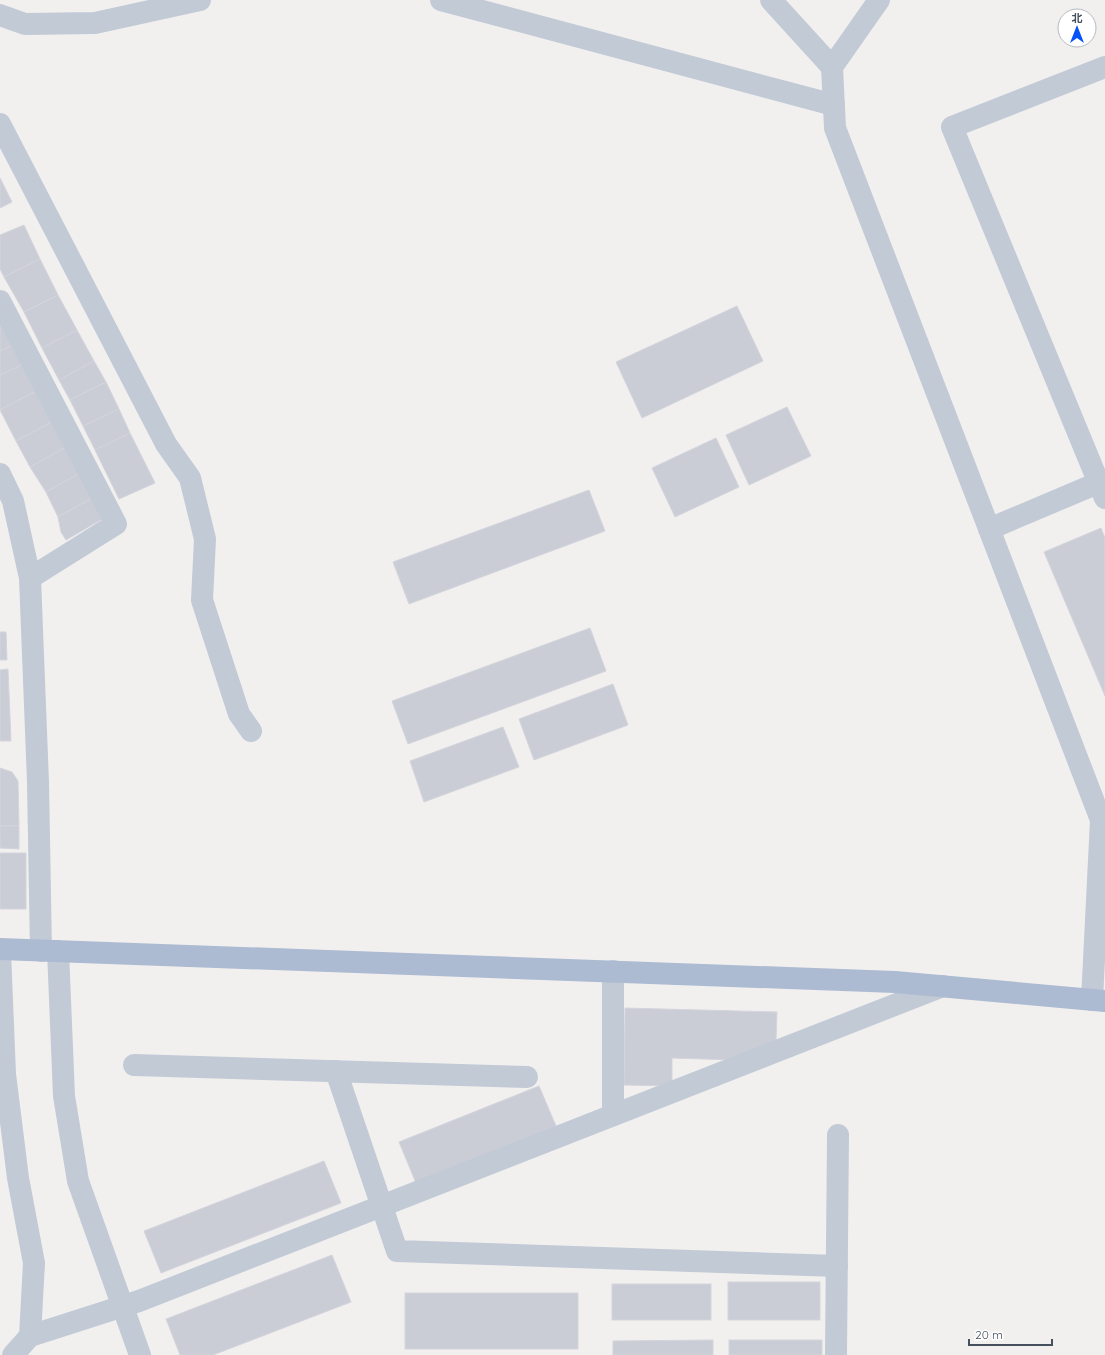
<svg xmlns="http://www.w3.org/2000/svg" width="1105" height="1355" font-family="Quicksand,'Noto Sans SC',sans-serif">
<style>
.building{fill:#cbcdd6;stroke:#d3d4dc}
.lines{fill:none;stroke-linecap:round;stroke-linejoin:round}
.minor{stroke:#c2cad6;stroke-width:22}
.major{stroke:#acbbd2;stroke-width:22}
</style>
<rect width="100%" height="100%" fill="#f2f0ef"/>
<g class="building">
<polygon points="0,178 12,202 0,208"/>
<polygon points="24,225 40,259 4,277 0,269 0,235"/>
<polygon points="40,259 58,295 24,312 4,277"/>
<polygon points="58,295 77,330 42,348 24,312"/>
<polygon points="737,306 763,361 642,418 616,362"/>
<polygon points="0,319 13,345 0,351"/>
<polygon points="77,330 94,361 59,380 42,348"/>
<polygon points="13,345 24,364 0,375 0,351"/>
<polygon points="94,361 106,382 70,400 59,380"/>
<polygon points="24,364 38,390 0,410 0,375"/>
<polygon points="106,382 119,409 83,426 70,400"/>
<polygon points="38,390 54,421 16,441 0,410"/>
<polygon points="787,407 811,456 749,485 726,435"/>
<polygon points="119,409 130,433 95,450 83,426"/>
<polygon points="54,421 68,446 30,467 16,441"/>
<polygon points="130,433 155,483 119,499 95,450"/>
<polygon points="716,438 739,487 675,517 652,468"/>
<polygon points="68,446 82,472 46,492 30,467"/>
<polygon points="82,472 94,497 58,517 46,492"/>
<polygon points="589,490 605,531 409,604 393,562"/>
<polygon points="94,497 104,518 66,540 61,532 58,517"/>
<polygon points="1101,528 1105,538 1105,696 1044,552"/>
<polygon points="590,628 606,671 408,744 392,701"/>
<polygon points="0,632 6,632 7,660 0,660"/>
<polygon points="8,669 11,741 0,741 0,670"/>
<polygon points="613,684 628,725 534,760 519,719"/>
<polygon points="503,727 519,767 424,802 410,761"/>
<polygon points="0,768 12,772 18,781 19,826 0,826"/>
<polygon points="0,826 19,826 19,849 0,848"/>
<rect x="0" y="853" width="26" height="56"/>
<polygon points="625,1008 777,1012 776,1040 734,1060 672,1058 672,1086 624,1085"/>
<polygon points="539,1086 556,1126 416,1183 399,1142"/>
<polygon points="324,1161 341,1203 161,1273 144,1231"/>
<polygon points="332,1255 351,1302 213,1355 180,1355 166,1319"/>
<rect x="728" y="1282" width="92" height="38"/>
<rect x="612" y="1284" width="99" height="36"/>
<rect x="405" y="1293" width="173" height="56"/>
<polygon points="713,1340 713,1355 613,1355 613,1341"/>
<rect x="729" y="1340" width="93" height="15"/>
</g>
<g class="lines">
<g class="minor">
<polyline points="441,0 834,105"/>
<polyline points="771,0 832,67"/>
<polyline points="879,0 832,67 835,128 1101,820 1092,1000"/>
<polyline points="0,15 25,24 95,23 200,0"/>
<polyline points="1105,67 952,127 1105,498"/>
<polyline points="0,124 166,444 190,478 205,539 202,600 239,714 251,731"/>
<polyline points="0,301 116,524 30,578"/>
<polyline points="0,474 13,501 30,578 38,782 41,951"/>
<polyline points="989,529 1105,480"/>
<polyline points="0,951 5,1074 18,1178 34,1263 30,1336 13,1355"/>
<polyline points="58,951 64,1096 78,1181 140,1355"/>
<polyline points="613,971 613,1115"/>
<polyline points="134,1065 527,1077"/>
<polyline points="336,1071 397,1251 837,1266"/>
<polyline points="30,1336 139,1301 943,986"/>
<polyline points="836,1355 838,1135"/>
</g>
<polyline class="major" points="0,949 895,982 1105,1001"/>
</g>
<g transform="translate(1077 28)"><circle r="19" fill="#ffffff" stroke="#b5b9bf"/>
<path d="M0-3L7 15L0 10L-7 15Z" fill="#0452f8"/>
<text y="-6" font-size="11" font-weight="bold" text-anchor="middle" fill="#45505f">北</text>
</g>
<path d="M969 1339v6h83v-6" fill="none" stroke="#45505f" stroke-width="2"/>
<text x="975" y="1339" font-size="12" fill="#45505f" stroke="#ffffff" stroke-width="3" paint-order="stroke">20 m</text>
</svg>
